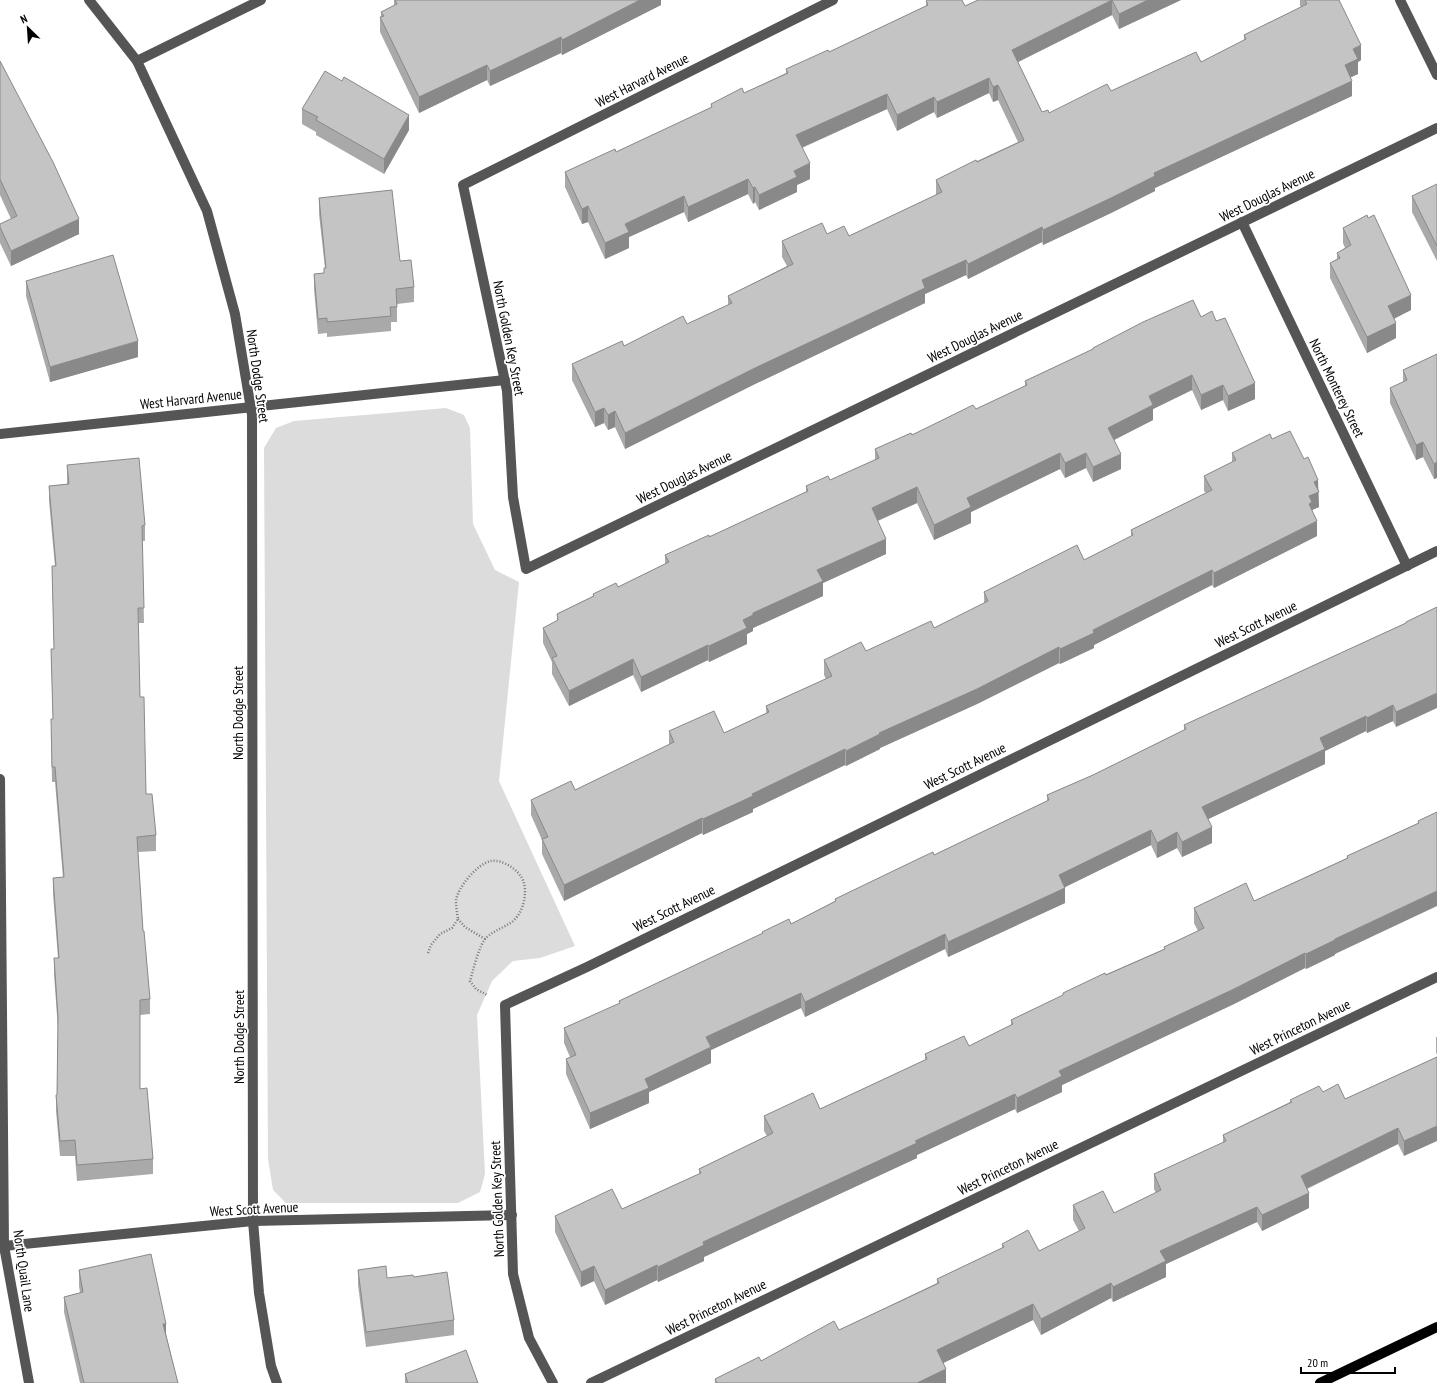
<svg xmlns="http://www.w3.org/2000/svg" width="1437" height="1383" font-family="'PT Sans Narrow',sans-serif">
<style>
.park{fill:#dcdcdc}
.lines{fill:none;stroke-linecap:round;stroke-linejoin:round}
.path{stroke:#777;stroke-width:2.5;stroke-dasharray:1 2;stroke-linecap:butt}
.minor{stroke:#555;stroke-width:10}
.major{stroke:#000;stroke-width:10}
.wall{fill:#a9a9a9}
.shaded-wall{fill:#898989}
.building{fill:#c4c4c4;stroke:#898989}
.labels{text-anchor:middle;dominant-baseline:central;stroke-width:3.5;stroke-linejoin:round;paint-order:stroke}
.street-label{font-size:14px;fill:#000;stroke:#fff}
</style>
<rect width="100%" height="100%" fill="#fff"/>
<polygon class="park" points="446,408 464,415 470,428 473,524 495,570 519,582 499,781 575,946 540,958 513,961 492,981 477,1015 485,1174 480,1192 458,1203 286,1203 273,1190 268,1159 264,448 276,428 294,421"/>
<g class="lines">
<g class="path">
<polyline points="458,919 465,927 485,939"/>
<path d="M428 953 431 945 440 934 452 928 458 919C457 913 456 907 456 901 457 888 478 863 491 861 503 859 521 871 524 883 527 896 523 913 512 922 503 928 493 931 486 938 479 945 473 971 470 981L476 989 487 995"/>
</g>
<g class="minor">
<polyline points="89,0 137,61 207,211 235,314 252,415 253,1221 259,1293 271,1366 277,1383"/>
<polyline points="833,0 463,185 507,391 513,497 526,569 1437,128"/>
<polyline points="1400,0 1437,75"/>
<polyline points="137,61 261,0"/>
<polyline points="1242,222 1407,566"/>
<polyline points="0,434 505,380"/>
<polyline points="0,779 4,1246 29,1383"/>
<polyline points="0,1248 4,1246 253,1221 512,1215"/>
<polyline points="553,1383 529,1338 513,1274 505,1005 587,967 1437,551"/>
<polyline points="591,1383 1437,977"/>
</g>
<polyline class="major" points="1320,1383 1437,1327"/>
</g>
<g class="wall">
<polygon points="394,0 661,0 661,5 562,55 561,53 490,86 487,80 419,113 380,32 380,17 381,17 381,12 394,6"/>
<polygon points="978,0 1181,0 1119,29 1112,15 1018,62 1042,112 1049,113 1111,91 1201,62 1244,41 1244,35 1301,7 1300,6 1300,0 1339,0 1361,60 1358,62 1358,74 1351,77 1352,96 1155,188 1155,191 1111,213 1043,245 1042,242 968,279 966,275 925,294 925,303 755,384 625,449 615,427 608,430 604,423 595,427 572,380 572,364 687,324 728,305 728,296 787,266 782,257 782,241 827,234 849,236 936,195 936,180 1018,142 998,100 993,102 989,93 937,118 934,112 897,131 887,109 802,148 810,179 797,185 797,192 759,210 755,202 753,204 748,194 688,222 684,212 629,237 629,248 605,259 588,222 582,224 565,187 565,172 616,152 711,108 711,104 744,93 786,73 786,69 829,52 926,6 926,1 965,6"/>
<polygon points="0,61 79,234 11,266 0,243 0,224 11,219 0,195"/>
<polygon points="302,109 409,130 384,174 316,135 316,132 302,124"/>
<polygon points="1437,184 1437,261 1412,212 1412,196"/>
<polygon points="319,198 400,261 414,287 414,302 397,304 397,322 391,322 391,331 327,337 327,333 318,334 314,289 314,274 324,273 324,268 325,268 319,214"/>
<polygon points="1343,228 1411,310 1394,318 1396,338 1367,353 1330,278 1330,263 1337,259 1337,253 1345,248 1343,243"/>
<polygon points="26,281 138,357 50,382 26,296"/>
<polygon points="1201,317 1255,399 1228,411 1223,400 1201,410 1192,390 1153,409 1153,420 1114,440 1121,469 1093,482 1086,468 1065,478 1060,469 971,512 971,523 934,540 917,503 878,521 886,554 823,583 823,596 753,628 753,631 747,634 747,644 709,662 708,660 641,692 633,675 569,706 552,674 552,662 543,643 543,628 557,621 557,614 593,596 593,594 618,587 665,564 665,555 709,537 806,492 806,486 830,480 875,460 875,449 976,409 1025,386 1025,381 1093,349 1093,348"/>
<polygon points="1437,354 1437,478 1434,479 1423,457 1416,460 1390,403 1390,388 1403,382 1403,370"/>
<polygon points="1272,439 1318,490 1319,507 1312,510 1317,536 1214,588 1212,585 1094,645 1094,648 1060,664 1059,663 977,704 880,748 880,749 846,766 845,765 753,809 753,812 703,835 702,833 564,901 542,854 542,840 531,815 531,800 575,790 669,745 669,731 724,733 766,713 766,706 826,679 824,675 824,660 866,651 934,628 984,604 984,592 1084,560 1131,537 1131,530 1206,493 1204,491 1204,476 1232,462 1232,453"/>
<polygon points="67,465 145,525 145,541 142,541 144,623 138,623 140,697 146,794 156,835 156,851 138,852 143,931 150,999 150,1014 140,1015 140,1089 153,1159 153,1174 77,1181 75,1156 60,1156 56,1111 56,1095 57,1095 58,1030 54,974 54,958 58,958 53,894 53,878 63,878 55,782 52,782 51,735 53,719 51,649 54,649 52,566 55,566 49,501 49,486 67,484"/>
<polygon points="1437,607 1396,727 1393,721 1367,733 1366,731 1325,751 1325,764 1208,819 1212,843 1182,857 1177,848 1157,858 1151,845 1065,887 1065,903 948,957 945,949 805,1017 801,1008 711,1050 711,1063 649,1092 649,1103 590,1129 566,1074 566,1059 570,1057 564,1043 564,1028 619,1004 619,1001 762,934 762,932 791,924 835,901 835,899 934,855 1047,801 1047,795 1093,775 1184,730 1184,725 1406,623 1406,622"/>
<polygon points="1437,812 1335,954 1335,955 1306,969 1305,968 1234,1004 1062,1085 1062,1092 1017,1113 1015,1109 917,1155 917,1158 704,1257 704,1261 658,1282 657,1280 605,1305 594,1281 581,1287 555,1232 555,1216 622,1209 699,1174 699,1169 767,1136 764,1131 764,1116 820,1109 925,1060 925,1054 969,1046 1011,1025 1011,1020 1063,996 1063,993 1164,949 1164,947 1198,931 1194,923 1194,908 1254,901 1347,858 1347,856 1418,823 1418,821"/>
<polygon points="1436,1037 1437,1037 1437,1055 1436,1052"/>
<polygon points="1437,1057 1404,1156 1398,1144 1307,1189 1309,1208 1262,1231 1257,1222 1166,1264 1166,1277 1113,1302 1111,1298 1041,1335 1033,1320 943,1363 946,1383 715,1383 715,1379 839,1330 937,1283 937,1279 1002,1248 1002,1244 1039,1251 1079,1231 1073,1220 1073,1205 1114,1213 1156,1193 1154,1189 1154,1174 1223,1143 1223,1135 1290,1102 1290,1100 1323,1092 1345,1099"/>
<polygon points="79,1270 166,1334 178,1383 80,1383 64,1312 64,1297 80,1293 79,1286"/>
<polygon points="358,1270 387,1278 454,1320 454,1335 366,1347 358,1285"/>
<polygon points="405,1374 478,1383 405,1383"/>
</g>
<g class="shaded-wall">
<polygon points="640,0 661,0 661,5 562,55 562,40"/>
<polygon points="1112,0 1112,15 1012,65 1012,50"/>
<polygon points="1148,0 1181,0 1119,29 1119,14"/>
<polygon points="561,37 561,53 490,86 490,71"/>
<polygon points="1361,45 1361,60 1358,62 1358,74 1345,80 1345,65 1353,49"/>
<polygon points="487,65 487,80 419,113 419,97"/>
<polygon points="989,78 989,93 937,118 937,102"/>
<polygon points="1352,81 1352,96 1155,188 1155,191 1111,213 1043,245 1043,230 1154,173"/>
<polygon points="998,85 998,100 993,102 993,87"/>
<polygon points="887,94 887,109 796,150 796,135"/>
<polygon points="934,97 934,112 897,131 897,115"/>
<polygon points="409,115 409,130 384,174 384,159"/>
<polygon points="810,163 810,179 797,185 797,192 759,210 759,195 794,171"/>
<polygon points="748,179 748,194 688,222 688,207"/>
<polygon points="755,187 755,202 753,204 753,188"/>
<polygon points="684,196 684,212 629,237 629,248 605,259 605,243 625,224"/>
<polygon points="588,206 588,222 582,224 582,209"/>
<polygon points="79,219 79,234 11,266 11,251"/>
<polygon points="1042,227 1042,242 968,279 968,264"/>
<polygon points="966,260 966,275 925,294 925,303 755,384 625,449 625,433 922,280"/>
<polygon points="1411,295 1411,310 1388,322 1388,306"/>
<polygon points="1396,323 1396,338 1367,353 1367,337"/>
<polygon points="138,341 138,357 50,382 50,367"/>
<polygon points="1192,375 1192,390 1153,409 1153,420 1108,443 1108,428 1149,396"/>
<polygon points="1255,383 1255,399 1228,411 1228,396"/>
<polygon points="1223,385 1223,400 1201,410 1201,395"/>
<polygon points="604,408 604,423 595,427 595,412"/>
<polygon points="615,411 615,427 608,430 608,415"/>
<polygon points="1423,442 1423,457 1416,460 1416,445"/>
<polygon points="1060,453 1060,469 971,512 971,523 934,540 934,525 967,498"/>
<polygon points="1086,453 1086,468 1065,478 1065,463"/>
<polygon points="1121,454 1121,469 1093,482 1093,467"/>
<polygon points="1437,462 1437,478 1434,479 1434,464"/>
<polygon points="1318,480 1319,507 1312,510 1309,519 1309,496 1314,482"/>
<polygon points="917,487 917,503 872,523 872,508"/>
<polygon points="1317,521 1317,536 1214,588 1214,573"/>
<polygon points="886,539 886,554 823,583 823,596 753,628 753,631 747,634 747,644 709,662 709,646 753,613 817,570"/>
<polygon points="1212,570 1212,585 1094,645 1094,648 1060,664 1060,649 1093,630"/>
<polygon points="708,645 708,660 641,692 641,677"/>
<polygon points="1059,647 1059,663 977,704 880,748 880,749 846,766 846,751 879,733"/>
<polygon points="633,659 633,675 569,706 569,691"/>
<polygon points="1437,693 1437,708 1396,727 1396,712"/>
<polygon points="1393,705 1393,721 1367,733 1367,718"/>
<polygon points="1366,716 1366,731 1325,751 1325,764 1202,822 1202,807 1320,738"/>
<polygon points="845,749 845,765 753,809 753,812 703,835 703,819 752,794"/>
<polygon points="702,818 702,833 564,901 564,885"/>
<polygon points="1212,827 1212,843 1182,857 1182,842"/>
<polygon points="1151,830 1151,845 1059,890 1059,875"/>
<polygon points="1177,832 1177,848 1157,858 1157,843"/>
<polygon points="1065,888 1065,903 948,957 948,942"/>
<polygon points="1437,891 1437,906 1335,954 1335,955 1306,969 1306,954 1335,939"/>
<polygon points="945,934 945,949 805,1017 805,1002"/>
<polygon points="1305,953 1305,968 1234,1004 1062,1085 1062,1092 1017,1113 1017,1098 1059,1071"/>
<polygon points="801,993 801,1008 711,1050 711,1063 649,1092 649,1103 590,1129 590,1113 645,1079 706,1037"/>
<polygon points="1015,1094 1015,1109 917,1155 917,1158 704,1257 704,1261 658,1282 658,1267 703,1242 915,1141"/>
<polygon points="1437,1126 1437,1141 1404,1156 1404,1141"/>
<polygon points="1398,1128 1398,1144 1301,1191 1301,1176"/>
<polygon points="1309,1193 1309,1208 1262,1231 1262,1215"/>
<polygon points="1257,1207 1257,1222 1166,1264 1166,1277 1113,1302 1113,1287 1160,1251"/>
<polygon points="657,1265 657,1280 605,1305 605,1290"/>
<polygon points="594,1266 594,1281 581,1287 581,1272"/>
<polygon points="1111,1283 1111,1298 1041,1335 1041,1319"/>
<polygon points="1033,1304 1033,1320 937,1366 937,1350"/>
<polygon points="163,1324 166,1324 166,1339"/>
<polygon points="946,1369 946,1383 917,1383"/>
</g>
<g class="building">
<polygon points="395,0 640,0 562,40 561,37 490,71 487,65 419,97 380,17 384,16 381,12 397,4"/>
<polygon points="928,0 962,0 965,6 978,0 1148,0 1119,14 1112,0 1012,50 1042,112 1048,110 1049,113 1107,84 1111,91 1196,52 1201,62 1246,39 1244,35 1307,4 1305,0 1339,0 1361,45 1353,49 1358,59 1345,65 1352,81 1154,173 1155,176 1111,198 1043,230 1042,227 968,264 966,260 922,280 925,288 755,368 625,433 615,411 608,415 604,408 595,412 572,364 622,341 624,346 683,316 687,324 732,303 728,296 793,264 782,241 822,223 827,234 844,226 849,236 942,192 936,180 976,160 977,162 1024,140 998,85 993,87 989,78 937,102 934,97 897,115 887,94 796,135 810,163 794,171 797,177 759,195 755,187 753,188 748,179 688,207 684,196 625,224 629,232 605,243 588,206 582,209 565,172 615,149 616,152 712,107 711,104 742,88 744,93 788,73 786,69 828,50 829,52 928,5 926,1"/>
<polygon points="0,61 53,162 79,219 11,251 0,227 0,224 17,216 0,179"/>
<polygon points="325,71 342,81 344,77 409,115 384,159 316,120 318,117 302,109"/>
<polygon points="1437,184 1437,246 1412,196"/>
<polygon points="392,190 400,261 411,260 414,287 396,289 397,307 390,307 391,316 327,322 327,318 318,319 314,274 324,273 324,268 326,268 319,198"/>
<polygon points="1367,215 1368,218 1374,215 1411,295 1388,306 1396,323 1367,337 1330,263 1340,258 1337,253 1351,245 1343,228"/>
<polygon points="113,255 138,341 50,367 26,281"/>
<polygon points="1193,300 1201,317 1212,311 1216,321 1225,318 1255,383 1228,396 1223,385 1201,395 1192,375 1149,396 1153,405 1108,428 1121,454 1093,467 1086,453 1065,463 1060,453 967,498 971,507 934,525 917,487 872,508 886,539 817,570 823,581 753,613 753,615 743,620 747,628 709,646 708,645 641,677 633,659 569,691 552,658 557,656 543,628 558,620 557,614 594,596 593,594 616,583 618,587 669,562 665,555 709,535 709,537 808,491 806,486 828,476 830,480 879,458 875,449 911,433 912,435 973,405 976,409 1027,385 1025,381 1093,349 1093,348 1143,322"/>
<polygon points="1437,354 1437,462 1434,464 1423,442 1416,445 1390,388 1407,380 1403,370"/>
<polygon points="1290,431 1304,459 1308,457 1318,480 1314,482 1319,492 1309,496 1312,502 1309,504 1317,521 1214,573 1212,570 1093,630 1094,633 1060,649 1059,647 977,689 879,733 880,734 846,751 845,749 752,794 753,796 703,819 702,818 564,885 542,839 548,837 531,800 571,781 575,790 674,742 669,731 714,711 724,733 769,712 766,706 832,676 824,660 861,642 866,651 931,621 934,628 988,601 984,592 1077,545 1084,560 1133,535 1131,530 1212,490 1204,476 1236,460 1232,453 1270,434 1272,439"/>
<polygon points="139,458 145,525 142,526 144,608 138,608 140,697 144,697 146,794 152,794 156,835 137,837 143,931 144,931 150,999 140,1000 140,1089 147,1088 153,1159 77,1165 75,1140 60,1141 56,1095 57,1095 58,1017 54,958 59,958 53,878 64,877 55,767 52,767 51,719 53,719 51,649 54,649 52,566 56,566 49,486 69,484 67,465"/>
<polygon points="1437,607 1437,693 1396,712 1393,705 1367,718 1366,716 1320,738 1325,749 1202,807 1212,827 1182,842 1177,832 1157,843 1151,830 1059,875 1065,888 948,942 945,934 805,1002 801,993 706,1037 711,1047 645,1079 649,1088 590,1113 566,1059 576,1055 564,1028 620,1003 619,1001 763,933 762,932 789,919 791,924 836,901 835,899 916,860 933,852 934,855 1049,800 1047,795 1093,775 1186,729 1184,725 1406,623 1406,622"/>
<polygon points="1437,812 1437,891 1335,939 1335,940 1306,954 1305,953 1234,989 1059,1071 1062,1076 1017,1098 1015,1094 915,1141 917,1143 703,1242 704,1245 658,1267 657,1265 605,1290 594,1266 581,1272 555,1216 612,1189 622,1209 701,1173 699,1169 773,1133 764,1116 813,1093 820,1109 927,1059 925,1054 964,1036 969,1046 1013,1024 1011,1020 1063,995 1063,993 1105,973 1106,975 1165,949 1164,947 1204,928 1194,908 1246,883 1254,901 1348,858 1347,856 1419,823 1418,821"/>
<polygon points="1437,1057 1437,1126 1404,1141 1398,1128 1301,1176 1309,1193 1262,1215 1257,1207 1160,1251 1166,1261 1113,1287 1111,1283 1041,1319 1033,1304 937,1350 946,1369 917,1383 717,1383 715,1379 759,1357 761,1361 834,1321 839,1330 939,1283 937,1279 1004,1247 1002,1244 1028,1230 1039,1251 1085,1228 1073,1205 1103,1191 1114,1213 1161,1190 1154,1174 1226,1141 1223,1135 1292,1102 1290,1100 1319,1086 1323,1092 1338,1084 1345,1099"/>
<polygon points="151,1254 166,1324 163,1324 178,1383 84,1383 64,1297 83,1292 79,1270"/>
<polygon points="386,1266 387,1278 413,1275 414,1277 447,1272 454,1320 366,1332 358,1270"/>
<polygon points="466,1350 478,1383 408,1383 405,1374"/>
</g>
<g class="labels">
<g class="street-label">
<text transform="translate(642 80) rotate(-27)">West Harvard Avenue</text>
<text transform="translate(1267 195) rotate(-26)">West Douglas Avenue</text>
<text transform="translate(975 336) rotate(-26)">West Douglas Avenue</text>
<text transform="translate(509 338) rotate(79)">North Golden Key Street</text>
<text transform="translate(258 376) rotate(82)">North Dodge Street</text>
<text transform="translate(1337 388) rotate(64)">North Monterey Street</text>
<text transform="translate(191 399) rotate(-6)">West Harvard Avenue</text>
<text transform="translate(684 477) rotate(-26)">West Douglas Avenue</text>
<text transform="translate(1256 624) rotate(-26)">West Scott Avenue</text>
<text transform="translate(238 713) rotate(-90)">North Dodge Street</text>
<text transform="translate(965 766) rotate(-26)">West Scott Avenue</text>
<text transform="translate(674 908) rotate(-26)">West Scott Avenue</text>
<text transform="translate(1300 1027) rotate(-26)">West Princeton Avenue</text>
<text transform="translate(239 1037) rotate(-90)">North Dodge Street</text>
<text transform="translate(1008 1167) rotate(-26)">West Princeton Avenue</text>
<text transform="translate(497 1199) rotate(-92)">North Golden Key Street</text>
<text transform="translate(254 1209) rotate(-3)">West Scott Avenue</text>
<text transform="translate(24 1271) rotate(82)">North Quail Lane</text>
<text transform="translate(716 1307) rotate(-26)">West Princeton Avenue</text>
</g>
</g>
<g transform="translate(28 28) rotate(335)" stroke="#ffffff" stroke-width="3" paint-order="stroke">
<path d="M0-3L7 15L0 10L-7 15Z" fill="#000000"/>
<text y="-6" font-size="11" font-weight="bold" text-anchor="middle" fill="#000000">N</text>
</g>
<path d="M1301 1367v6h94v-6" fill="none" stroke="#000000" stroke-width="2"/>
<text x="1307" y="1367" font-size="12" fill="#000000" stroke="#ffffff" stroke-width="3" paint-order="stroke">20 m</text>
</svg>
